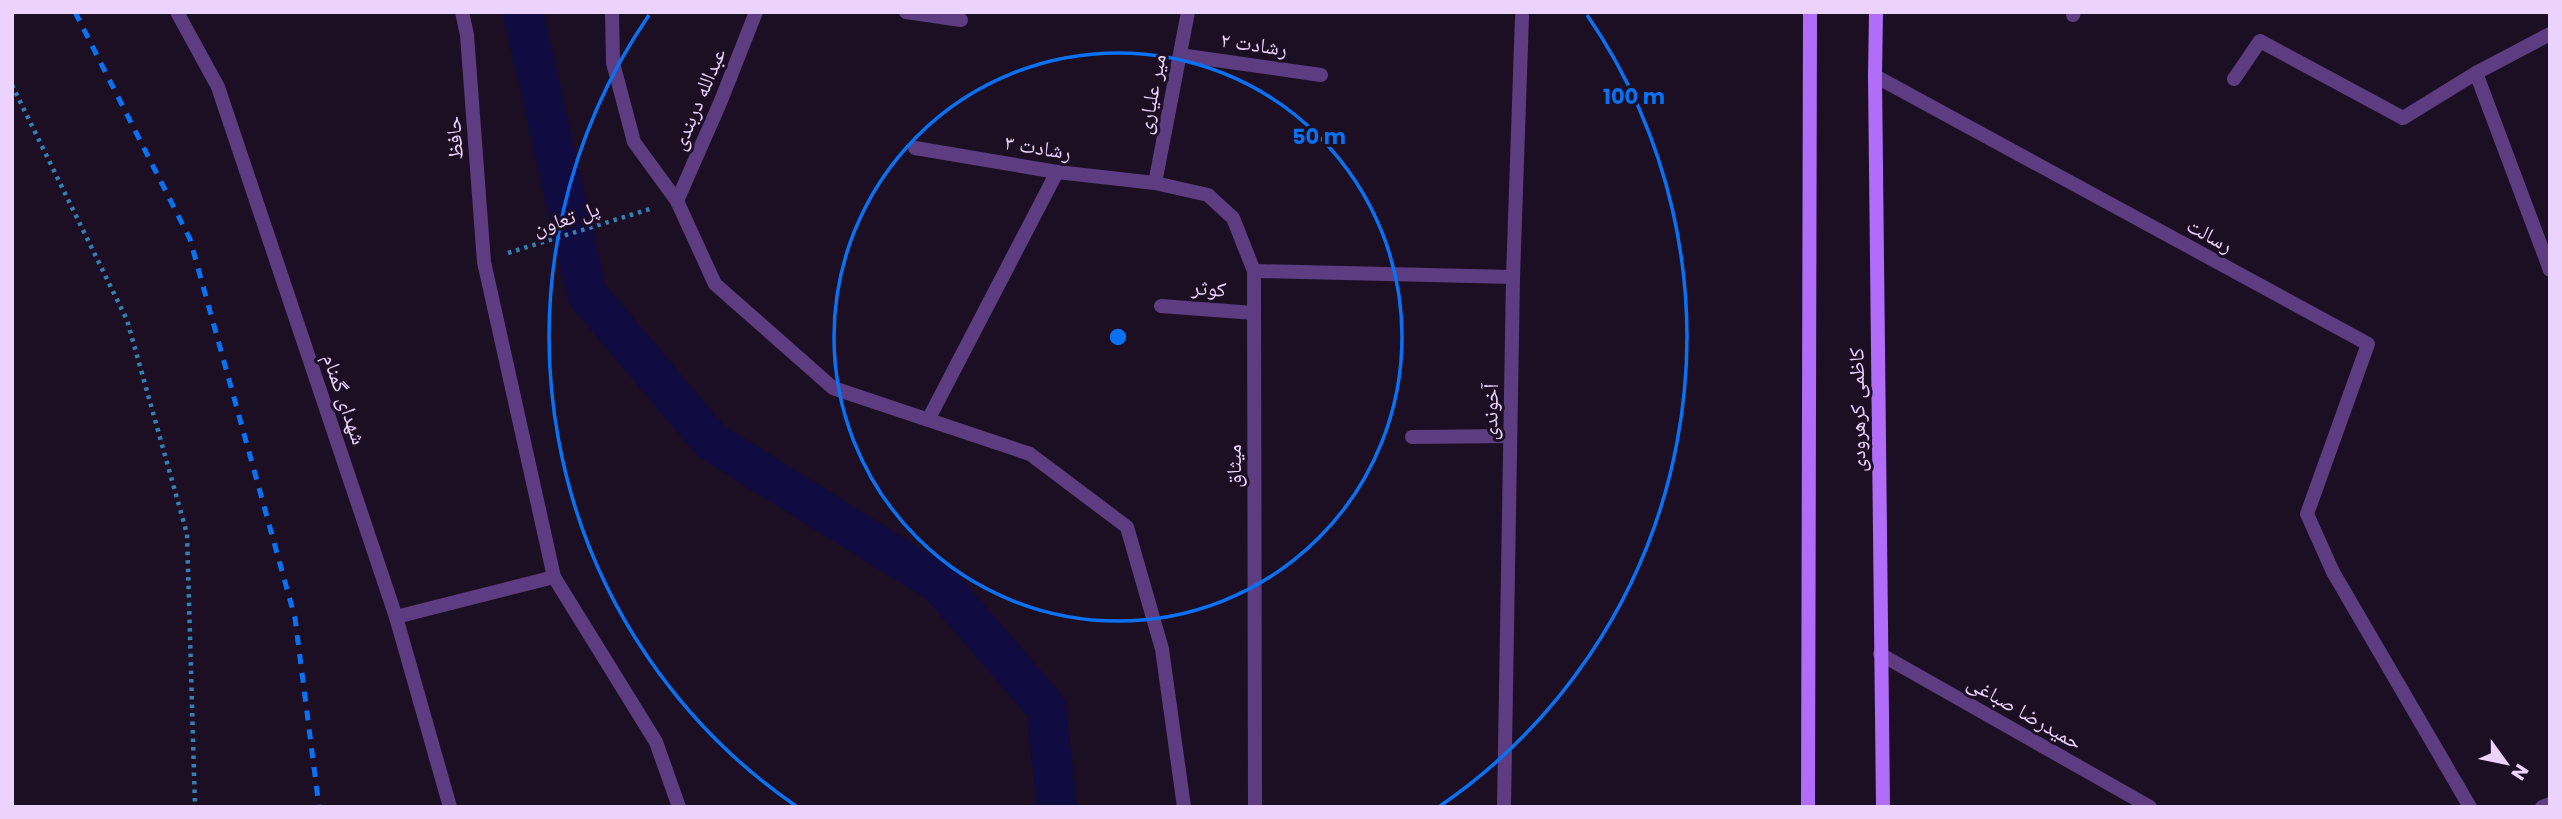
<svg xmlns="http://www.w3.org/2000/svg" width="2562" height="819" font-family="Poppins,'Noto Naskh Arabic',sans-serif">
<style>
.lines{fill:none;stroke-linecap:round;stroke-linejoin:round}
.canal{stroke:#100b40;stroke-width:40}
.path{stroke:#3380b2;stroke-width:4.5;stroke-dasharray:3.5 5;stroke-linecap:butt}
.minor{stroke:#5e3c81;stroke-width:14}
.tertiary{stroke:#5e3c81;stroke-width:14}
.secondary{stroke:#b16dfa;stroke-width:14}
.rail{stroke:#0871f4;stroke-width:5;stroke-dasharray:10 9;stroke-linecap:butt}
.ring{fill:none;stroke:#0871f4;stroke-width:3.5}
.labels{text-anchor:middle;dominant-baseline:central;stroke-width:6;stroke-linejoin:round;paint-order:stroke}
.street-label{font-size:21px;fill:#ebd3fe;stroke:#1c0f23}
.centre{fill:#0871f4;stroke:#1c0f23;stroke-width:3.5}
.ring-label{font-size:21px;text-anchor:middle;font-weight:bold;fill:#0871f4;stroke:#1c0f23;stroke-width:6;stroke-linejoin:round;paint-order:stroke}
</style>
<rect width="100%" height="100%" fill="#1c0f23"/>
<g class="lines">
<polyline class="canal" points="523,12 587,294 711,441 940,584 1046,707 1057,807"/>
<g class="path">
<polyline points="12,85 127,320 187,534 195,807"/>
<polyline points="508,253 650,209"/>
</g>
<g class="minor">
<polyline points="177,12 218,87 396,617 450,807"/>
<polyline points="462,12 467,35 484,262 554,577 656,742 679,807"/>
<polyline points="612,12 613,63 634,142 677,201 715,284 833,388 1030,454 1127,527 1162,649 1184,807"/>
<polyline points="906,12 961,20"/>
<polyline points="2073,15 2074,12"/>
<polyline points="1180,55 1321,75"/>
<polyline points="2476,73 2550,270"/>
<polyline points="1875,76 2368,344 2307,514 2333,572 2470,807"/>
<polyline points="2234,79 2260,41 2403,118 2476,73 2550,34"/>
<polyline points="915,148 1057,172 1155,183 1208,195 1233,218 1254,271 1255,807"/>
<polyline points="1155,183 1188,12"/>
<polyline points="677,201 720,103 756,12"/>
<polyline points="1254,271 1513,277"/>
<polyline points="1161,306 1254,313"/>
<polyline points="928,420 1057,172"/>
<polyline points="1412,437 1510,436"/>
<polyline points="396,617 554,577"/>
<polyline points="1504,807 1513,277 1522,16"/>
</g>
<g class="tertiary">
<polyline points="1880,654 2150,807"/>
<polyline points="2542,807 2550,804"/>
</g>
<g class="secondary">
<polyline points="1876,12 1875,76 1883,807"/>
<polyline points="1808,807 1810,12"/>
</g>
<polyline class="rail" points="75,12 190,239 295,618 319,807"/>
</g>
<g class="ring">
<circle cx="1118" cy="337" r="284"/>
<path d="M796 806A569 569 0 0 1 649 15M1587 15A569 569 0 0 1 1440 806"/>
</g>
<g class="labels">
<g class="street-label">
<text transform="translate(1254 44) rotate(8)">رشادت ۲</text>
<text transform="translate(1151 94) rotate(-79)">میر علیاری</text>
<text transform="translate(698 99) rotate(-67)">عبدالله دربندی</text>
<text transform="translate(454 138) rotate(-94)">حافظ</text>
<text transform="translate(1038 147) rotate(9)">رشادت ۳</text>
<text transform="translate(566 218) rotate(-18)">پل تعاون</text>
<text transform="translate(2210 235) rotate(29)">رسالت</text>
<text transform="translate(1209 288) rotate(5)">کوثر</text>
<text transform="translate(345 399) rotate(71)">شهدای گمنام</text>
<text transform="translate(1857 410) rotate(-91)">کاظمی کرهرودی</text>
<text transform="translate(1490 412) rotate(-89)">آخوندی</text>
<text transform="translate(1233 466) rotate(-90)">میثاق</text>
<text transform="translate(2025 712) rotate(30)">حمیدرضا صباغی</text>
</g>
</g>
<circle cx="1118" cy="337" r="10" class="centre"/>
<g class="ring-label">
<text x="1634" y="104">100 m</text>
<text x="1319" y="144">50 m</text>
</g>
<rect width="2562" height="819" fill="none" stroke="#ebd3fe" stroke-width="28"/>
<g transform="translate(2506 763) rotate(123)" stroke="#1c0f23" stroke-width="5" paint-order="stroke">
<path d="M0-5L12 26L0 18L-12 26Z" fill="#ebd3fe"/>
<text y="-10" font-size="19" font-weight="bold" text-anchor="middle" fill="#ebd3fe">N</text>
</g>
</svg>
